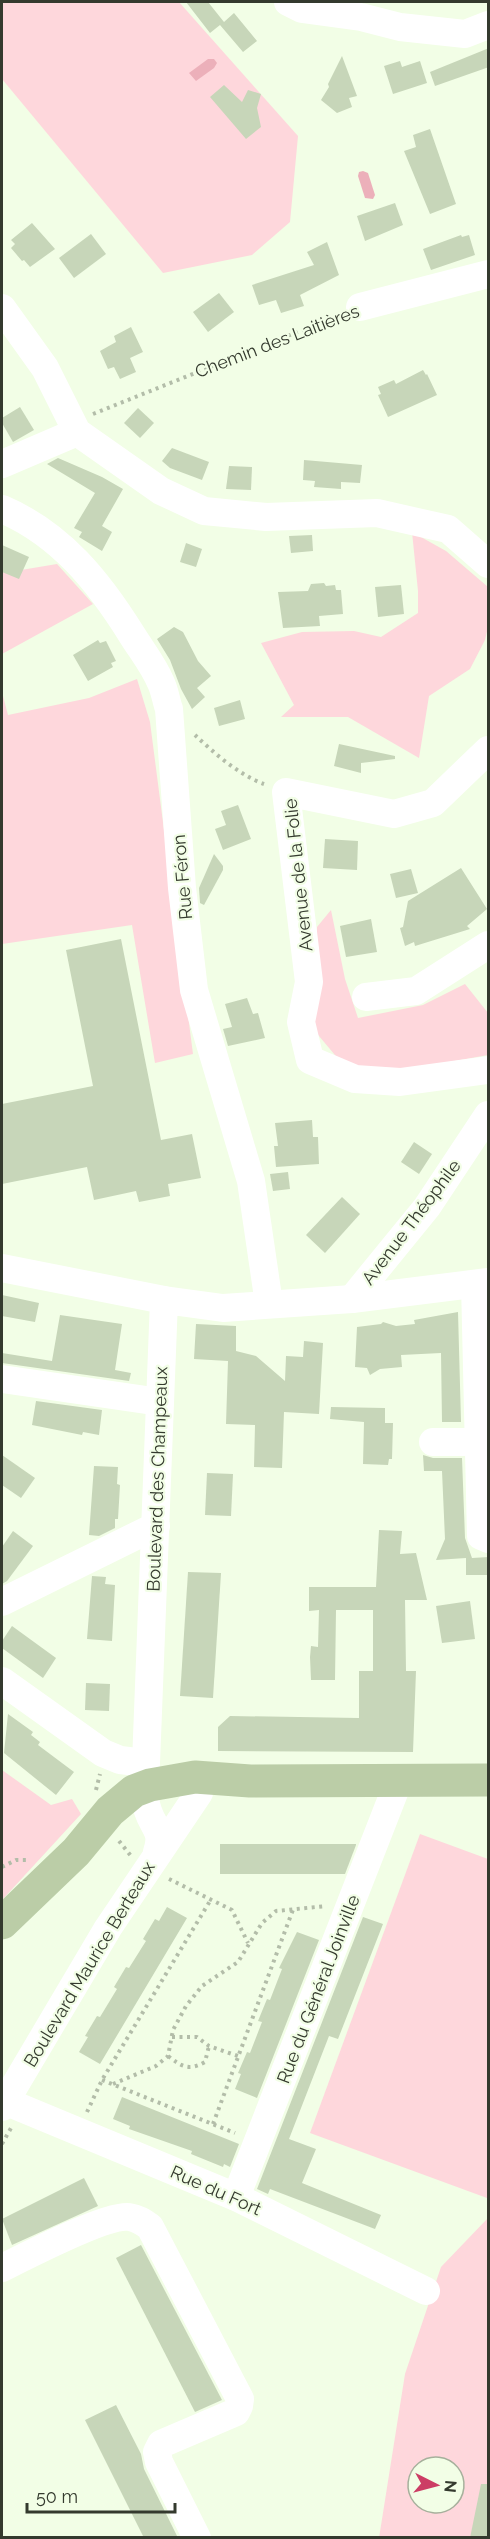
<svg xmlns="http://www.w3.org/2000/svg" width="490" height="2539" font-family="Raleway,sans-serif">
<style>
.green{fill:#fed7dc;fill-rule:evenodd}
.water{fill:#ecb0ba}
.building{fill:#c7d6b9}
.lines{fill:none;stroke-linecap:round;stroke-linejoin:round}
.path{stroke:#b3bda9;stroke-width:4;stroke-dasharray:3 4.5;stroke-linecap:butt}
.minor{stroke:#fff;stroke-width:28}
.major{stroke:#bbcda7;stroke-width:33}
.labels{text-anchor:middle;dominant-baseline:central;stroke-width:4.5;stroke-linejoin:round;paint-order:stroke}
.street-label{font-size:18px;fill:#343a2e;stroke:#f2fee6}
</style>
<rect width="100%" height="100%" fill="#f2fee6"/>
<g class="green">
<polygon points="2,2 179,2 298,136 290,222 252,255 163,273 2,79"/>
<polygon points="412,532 446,551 488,587 488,627 485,640 470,669 429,696 419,758 348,717 281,717 294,705 261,643 302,632 354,631 381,637 418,613 418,591"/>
<polygon points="57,564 93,604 2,654 2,566 15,571"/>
<polygon points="137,679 150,722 193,1054 155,1063 132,925 2,944 2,692 8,715 89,698"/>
<polygon points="331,910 345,979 358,1018 423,1005 465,984 488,1013 488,1055 355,1079 314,1030 317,927"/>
<polygon points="2,1770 51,1805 72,1799 81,1814 2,1900"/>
<polygon points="420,1834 488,1859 488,2193 487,2198 310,2133"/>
<path d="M488 2218V2537L379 2538 405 2374 441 2267ZM418 2467H454V2503H418Z"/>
</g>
<g class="water">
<polygon points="208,59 214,59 217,63 214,68 196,81 189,73"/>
<polygon points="363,171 368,173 375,195 373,199 365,198 358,176 359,172"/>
</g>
<g class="building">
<polygon points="186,2 208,2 224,22 234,13 257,41 243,52 220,25 210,33"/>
<polygon points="489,48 489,67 435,86 430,72"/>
<polygon points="342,56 357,96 349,98 352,107 337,113 321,100 329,87 328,84"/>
<polygon points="400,61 402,67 420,61 427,83 393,94 384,66"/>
<polygon points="224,85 242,102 248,90 261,94 257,108 261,127 246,139 210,97"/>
<polygon points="430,129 456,204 430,214 404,151 416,147 413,135"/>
<polygon points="395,203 403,225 365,241 357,216"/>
<polygon points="32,223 55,249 30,267 24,260 22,261 11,248 15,244 11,240"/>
<polygon points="91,234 106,254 74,278 59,258"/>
<polygon points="461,235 462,237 469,235 475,255 431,270 423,249"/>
<polygon points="327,242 339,275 300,295 304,306 281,313 276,300 259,305 252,285 314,265 307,252"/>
<polygon points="219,293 234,312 208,332 193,312"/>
<polygon points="131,327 143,352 130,358 136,372 120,379 114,367 108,369 100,351 116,342 114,336"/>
<polygon points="423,370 426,375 427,374 437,395 388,417 378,395 381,394 378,387 394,380 396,384"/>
<polygon points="20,407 34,430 13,442 2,423 2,418"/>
<polygon points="138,408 154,423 140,438 124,423"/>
<polygon points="172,448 209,462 202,480 170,468 162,461"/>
<polygon points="58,458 102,477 123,489 102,526 112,532 102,551 79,537 82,532 74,528 95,493 47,464"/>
<polygon points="304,460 362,465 360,483 341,482 341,489 314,487 315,481 303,480"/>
<polygon points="229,466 252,467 251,490 226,489"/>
<polygon points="312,535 313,551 291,553 289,536"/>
<polygon points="186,543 202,549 196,567 180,562"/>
<polygon points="2,545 29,557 19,579 2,572"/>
<polygon points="324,583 326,586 335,585 336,590 341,590 343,614 319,616 320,626 283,628 278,592 308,591 311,584"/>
<polygon points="401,585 404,614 378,617 375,587"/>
<polygon points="174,627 183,632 198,661 211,676 197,688 205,697 192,709 181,689 170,660 157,639"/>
<polygon points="98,640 100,643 106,641 116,661 111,663 113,667 88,681 73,655"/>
<polygon points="240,700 245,719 219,726 214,708"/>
<polygon points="339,744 395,756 395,759 361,763 361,773 334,766"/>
<polygon points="238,805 251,839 223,850 215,829 226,825 221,811"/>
<polygon points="325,839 358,841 357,870 323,868"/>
<polygon points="214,854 223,866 223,870 204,905 200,903 199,888"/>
<polygon points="461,868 487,909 467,926 470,929 415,946 414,942 405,946 400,928 403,927 408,901"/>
<polygon points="411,869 418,893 396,898 390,874"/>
<polygon points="371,919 377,952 346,957 340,926"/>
<polygon points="121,939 161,1140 192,1134 201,1178 168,1184 170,1196 139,1202 136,1191 94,1200 87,1167 2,1184 2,1104 93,1086 66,950"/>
<polygon points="247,998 253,1014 258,1013 265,1038 228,1046 223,1029 232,1027 225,1004"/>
<polygon points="312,1120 313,1137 318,1137 319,1164 276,1167 274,1146 278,1146 275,1123"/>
<polygon points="414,1142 432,1154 419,1174 401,1162"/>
<polygon points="288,1172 290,1189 273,1191 270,1174"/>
<polygon points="342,1197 360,1214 325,1253 306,1235"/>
<polygon points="2,1295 39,1303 35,1322 2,1316"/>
<polygon points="458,1312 461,1422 442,1422 441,1353 401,1355 402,1367 380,1369 370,1375 367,1368 355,1367 357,1327 381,1324 383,1322 396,1326 415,1324 414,1320"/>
<polygon points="60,1315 122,1324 115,1370 131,1373 129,1381 2,1363 2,1353 52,1361"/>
<polygon points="196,1324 236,1326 236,1351 256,1356 285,1381 286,1356 303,1357 304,1341 323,1343 319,1414 284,1412 282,1468 254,1467 255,1425 226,1424 228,1361 194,1359"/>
<polygon points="36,1401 102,1410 99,1435 83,1432 82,1435 32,1425"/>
<polygon points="331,1407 385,1408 385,1423 393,1423 392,1459 389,1459 388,1465 363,1464 364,1422 330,1419"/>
<polygon points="2,1455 35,1478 21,1498 2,1485"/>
<polygon points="423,1455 433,1458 462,1458 465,1538 472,1558 489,1557 489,1575 466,1575 466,1558 436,1560 445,1539 442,1471 424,1471"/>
<polygon points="94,1466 118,1467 117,1484 120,1485 118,1519 115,1519 115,1528 99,1536 89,1535"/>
<polygon points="207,1473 233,1474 231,1516 205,1515"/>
<polygon points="379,1530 402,1531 400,1554 416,1553 427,1600 405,1600 406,1671 416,1671 413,1752 218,1751 218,1727 230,1716 359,1718 359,1671 373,1671 373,1610 336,1610 335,1680 311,1680 310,1657 311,1646 318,1647 319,1610 309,1611 309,1587 376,1587"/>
<polygon points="13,1531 33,1546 7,1581 2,1584 2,1547"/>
<polygon points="188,1572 221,1573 213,1698 180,1696"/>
<polygon points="92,1576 106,1577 105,1584 115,1585 112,1641 87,1639"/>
<polygon points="470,1601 475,1639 442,1643 436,1606"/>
<polygon points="12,1626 56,1658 43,1678 2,1648 2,1641"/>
<polygon points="86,1683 110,1684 109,1711 85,1710"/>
<polygon points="8,1714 33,1732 31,1735 40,1742 38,1745 74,1772 56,1795 4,1753"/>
<polygon points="220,1844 356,1844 356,1845 345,1874 220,1874"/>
<polygon points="167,1907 187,1918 100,2064 79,2052 88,2037 85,2036 97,2016 100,2017 117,1989 114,1987 126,1967 129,1968 146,1941 143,1939 155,1919 159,1921"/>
<polygon points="363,1917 383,1924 338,2039 329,2036 289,2139 316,2149 302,2183 381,2215 375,2229 270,2189 268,2194 257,2189"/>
<polygon points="297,1932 319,1940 257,2098 235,2089 241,2074 238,2073 247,2052 250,2053 262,2022 258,2021 267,1999 270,2000 282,1969 279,1968"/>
<polygon points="122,2097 239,2144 230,2167 224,2164 223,2167 191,2154 192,2151 129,2129 130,2126 113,2119"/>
<polygon points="84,2178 98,2206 12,2245 2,2219"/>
<polygon points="141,2245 222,2400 195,2412 116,2258"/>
<polygon points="116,2405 141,2454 144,2469 178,2538 144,2538 85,2420"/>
<polygon points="481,2484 489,2484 489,2538 470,2538"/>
</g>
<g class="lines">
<g class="path">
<polyline points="93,414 340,315"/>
<path d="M195 735C214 753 239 775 264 784"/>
<polyline points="96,1790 100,1774"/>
<polyline points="119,1841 131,1856"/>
<polyline points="2,1867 16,1860 26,1860 27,1863"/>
<polyline points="169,1879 232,1910 248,1943"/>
<polyline points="172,2037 197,2037 209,2046 238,2056"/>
<path d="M168 2056C182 2067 189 2071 205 2062L209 2046"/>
<polyline points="102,2080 235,2133"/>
<polyline points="113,2084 156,2066 168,2056 173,2030 186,2006 202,1986 238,1962 262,1923 276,1911 326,1906"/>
<polyline points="87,2112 102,2080 210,1901"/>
<polyline points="213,2124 294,1907"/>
<polyline points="2,2144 11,2128"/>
</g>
<g class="minor">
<polyline points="288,2 302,9 361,17 400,27 465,34 488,25"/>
<polyline points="360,307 488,274"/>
<polyline points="2,308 45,368 77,432 161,491 204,511 266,517 377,513 448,529 488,564"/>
<polyline points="2,464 77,432"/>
<path d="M2 509C61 534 99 582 132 635 142 651 154 666 161 683 165 691 166 701 169 709L182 888 194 990 251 1181 269 1304"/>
<polyline points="488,750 433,803 394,814 286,792 309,982 301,1022 310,1060 355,1079 400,1082 488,1070"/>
<polyline points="366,997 416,991 488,945"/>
<polyline points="2,1268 164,1300"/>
<polyline points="475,1284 481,1536 488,1539"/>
<polyline points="352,1299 427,1207 488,1115"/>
<polyline points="2,1379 160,1402"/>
<polyline points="433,1442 479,1442"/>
<polyline points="2,1602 156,1526"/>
<polyline points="2,1681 103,1753 120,1760 146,1763"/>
<path d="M157 1852C164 1831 154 1829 148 1811 143 1796 141 1779 146 1763L164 1300 223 1308 352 1299 488 1282"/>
<polyline points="2,2100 236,2197 426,2291"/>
<polyline points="2,2107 108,1928 199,1793"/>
<polyline points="236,2197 399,1780"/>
<path d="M2 2268C26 2256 107 2214 129 2217 137 2218 143 2222 150 2227L240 2399 239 2406 236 2412 161 2444 157 2452 159 2462 197 2538"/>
</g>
<polyline class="major" points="2,1923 76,1852 110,1811 134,1791 150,1785 195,1777 250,1781 488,1780"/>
</g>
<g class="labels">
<g class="street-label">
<text transform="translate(277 341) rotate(-21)">Chemin des Laitières</text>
<text transform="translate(298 875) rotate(-96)">Avenue de la Folie</text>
<text transform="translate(182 877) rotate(-95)">Rue Féron</text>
<text transform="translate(411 1222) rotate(-53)">Avenue Théophile</text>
<text transform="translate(157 1479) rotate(-88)">Boulevard des Champeaux</text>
<text transform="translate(89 1964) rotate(-59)">Boulevard Maurice Berteaux</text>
<text transform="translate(318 1989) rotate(-69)">Rue du Général Joinville</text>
<text transform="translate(216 2190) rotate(24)">Rue du Fort</text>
</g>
</g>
<rect width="490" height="2539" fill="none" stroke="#343a2e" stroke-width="6"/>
<g transform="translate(436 2485) rotate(96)"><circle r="28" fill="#f2fee6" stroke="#a6b09c" stroke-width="1.5"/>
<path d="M0-4.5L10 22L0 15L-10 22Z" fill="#cc3d65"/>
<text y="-9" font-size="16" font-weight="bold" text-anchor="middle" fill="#343a2e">N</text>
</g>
<path d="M27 2503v9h148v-9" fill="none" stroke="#343a2e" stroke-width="3"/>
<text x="36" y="2503" font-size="18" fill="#343a2e" stroke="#f2fee6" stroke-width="4.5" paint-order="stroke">50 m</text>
</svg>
